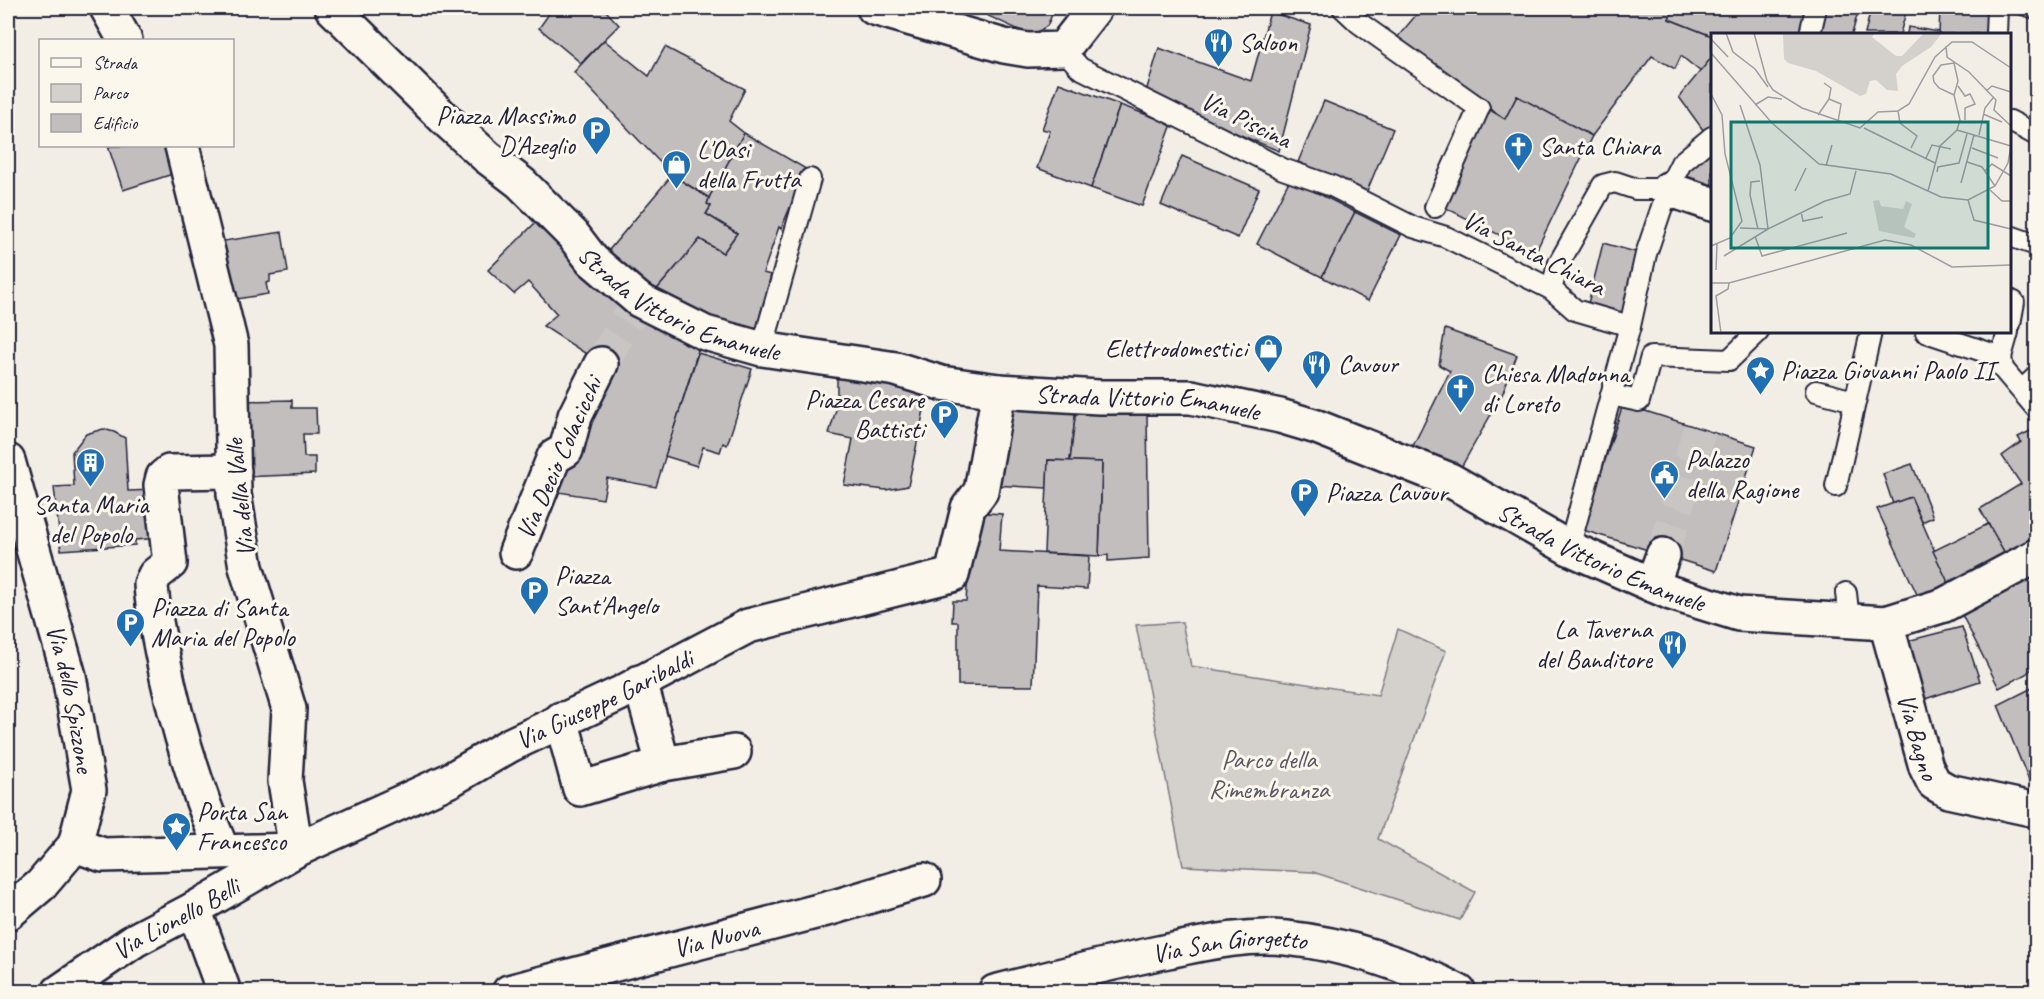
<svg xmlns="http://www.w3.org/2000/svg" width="2044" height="999" font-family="Caveat,sans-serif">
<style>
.green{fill:#d4d1cc;stroke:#7b7a84;stroke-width:1.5}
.building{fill:#c2bebe;stroke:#22223b;stroke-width:1.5}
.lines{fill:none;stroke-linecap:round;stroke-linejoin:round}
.street-tunnel{stroke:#c8c5c3;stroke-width:33;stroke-dasharray:33 16;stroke-linecap:butt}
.lane-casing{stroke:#22223b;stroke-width:24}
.street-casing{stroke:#22223b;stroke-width:38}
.secondary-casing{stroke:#22223b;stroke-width:38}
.lane{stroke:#fbf7ec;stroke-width:20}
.street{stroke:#fbf7ec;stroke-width:33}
.secondary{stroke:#fbf7ec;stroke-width:33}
.labels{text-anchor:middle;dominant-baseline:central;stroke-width:6;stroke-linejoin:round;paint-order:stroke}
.poi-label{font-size:26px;fill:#22223b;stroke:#fbf7ec;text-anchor:start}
.street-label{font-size:26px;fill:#22223b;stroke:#fbf7ec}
.park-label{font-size:26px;fill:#575766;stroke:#fbf7ec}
.inset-road{fill:none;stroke:#9f9ca1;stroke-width:1.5}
.view{fill:#0f766e;fill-opacity:0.15;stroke:#0f766e;stroke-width:3}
.inset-edge{fill:none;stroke:#22223b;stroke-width:3}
</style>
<rect width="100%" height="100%" fill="#f2eee5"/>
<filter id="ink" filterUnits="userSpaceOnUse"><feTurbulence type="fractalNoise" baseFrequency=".0167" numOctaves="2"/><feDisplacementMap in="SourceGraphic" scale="12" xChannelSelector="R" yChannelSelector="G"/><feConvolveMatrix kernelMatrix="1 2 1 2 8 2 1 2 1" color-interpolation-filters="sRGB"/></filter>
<g filter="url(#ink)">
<polygon class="green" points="1182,622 1191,666 1378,695 1398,629 1446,651 1378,839 1475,892 1460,920 1313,872 1183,866 1136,625"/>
<g class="building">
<polygon points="553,8 608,8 606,11 619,25 581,63 539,28"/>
<polygon points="980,8 1055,8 1047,26 1036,33 1026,33 986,15"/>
<polygon points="1422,8 1674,8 1669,19 1712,36 1712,57 1701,72 1681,56 1675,69 1652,56 1592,136 1517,96 1505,119 1395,40"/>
<polygon points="1674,8 1807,8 1805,34 1712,36 1669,19"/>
<polygon points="1820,8 1859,8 1852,34 1815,34"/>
<polygon points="1871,8 1907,8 1900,34 1865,34"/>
<polygon points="1940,8 1989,8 1985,34 1939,34"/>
<polygon points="2036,8 2036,20 2001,9 2002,8"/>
<polygon points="1270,12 1311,25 1279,151 1145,95 1159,48 1251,81"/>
<polygon points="1908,27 1939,32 1939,34 1907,34"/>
<polygon points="604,40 649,76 665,47 745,89 729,121 744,133 709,198 672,175 574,72"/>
<polygon points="1712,57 1712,130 1706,134 1679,97"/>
<polygon points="1059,83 1120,105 1091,188 1037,168 1050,131 1042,129"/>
<polygon points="1517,96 1592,136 1535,253 1444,207 1490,110 1505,119"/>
<polygon points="1324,101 1393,129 1367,191 1298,162"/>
<polygon points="1120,105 1172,124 1142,206 1091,188"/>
<polygon points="744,133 806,169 781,229 779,227 763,273 771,275 754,338 651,296 700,239 723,253 737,233 706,214 711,206 707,204 709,198"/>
<polygon points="108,146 174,146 182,171 123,190"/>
<polygon points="1712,146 1712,194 1680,180 1695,161"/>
<polygon points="1182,156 1259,189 1238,238 1161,205"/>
<polygon points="672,175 709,198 707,204 711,206 706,214 737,233 723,253 700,239 651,296 604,256"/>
<polygon points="1290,179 1355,212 1322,277 1257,244"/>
<polygon points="1355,212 1401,235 1368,301 1322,277"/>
<polygon points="538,220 700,344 656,487 607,478 603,499 552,491 605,366 543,326 557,314 528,282 514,294 488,270"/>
<polygon points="282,232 288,272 270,275 270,282 266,283 268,294 225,301 211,243"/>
<polygon points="1603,243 1639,253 1624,318 1587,308"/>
<polygon points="1445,329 1517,355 1502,395 1455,478 1410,452 1450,371 1439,365"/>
<polygon points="698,353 752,369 727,445 723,443 720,452 703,447 697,466 665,456"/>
<polygon points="837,368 929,386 908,486 886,490 844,485 853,439 829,434 837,406"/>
<polygon points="292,400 292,408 316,408 317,434 303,434 304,457 315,457 315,474 244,477 241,401"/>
<polygon points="1010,402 1076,409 1070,461 1048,460 1047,488 993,485"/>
<polygon points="1623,404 1756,446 1716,571 1583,530"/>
<polygon points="1076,409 1147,415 1149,558 1108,561 1108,555 1099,556 1102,462 1070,461"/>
<polygon points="2036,428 2036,542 2009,560 1980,509 2021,484 2002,456 2021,442 2018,437"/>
<polygon points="103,429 114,432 125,438 128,491 155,490 159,538 135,540 135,545 61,550 54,487 74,486 72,452 86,434"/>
<polygon points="1048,460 1102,462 1099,556 1044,553"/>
<polygon points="1912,464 1933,517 1922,522 1911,497 1893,504 1883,474"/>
<polygon points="1911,497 1951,588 1922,605 1877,509"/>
<polygon points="973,512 1002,514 999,551 1089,556 1087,589 1037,586 1033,686 958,685 958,622 952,622 953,601 966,601"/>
<polygon points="1988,524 2007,558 1951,588 1933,551"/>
<polygon points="2036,559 2036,665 2026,674 1999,688 1959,609"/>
<polygon points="1962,627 1980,681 1922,700 1907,641"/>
<polygon points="2036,686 2036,798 1998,705"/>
</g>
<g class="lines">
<g class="street-tunnel">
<polyline points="601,364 636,305"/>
<polyline points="1663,555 1700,428"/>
</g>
<defs>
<g id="lane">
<polyline points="1343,8 1359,23 1479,108 1435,207"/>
<polyline points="1810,34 1816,8"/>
<polyline points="1996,34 1997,8"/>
<polyline points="1063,49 1080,68 1283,169 1332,186 1413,227 1446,237 1551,289 1575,310 1630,326"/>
<polyline points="2010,121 2036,135"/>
<polyline points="2010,236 2036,245"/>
<polyline points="1551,289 1559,263 1603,185 1615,182 1636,189 1668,189"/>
<polyline points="2010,300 2014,302 2010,324"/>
<polyline points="1926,332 2001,357 2003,369 2036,408"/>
<polyline points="762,349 810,179"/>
<polyline points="2001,357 2008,332"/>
<polyline points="2023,389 2036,377"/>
<polyline points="1816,391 1854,401"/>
<polyline points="1611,395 1639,401 1651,357 1729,360 1758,332"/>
<polyline points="1836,486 1871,332"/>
<polyline points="1569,548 1630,326 1646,254 1668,189 1681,163 1712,137"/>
<polyline points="1846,593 1849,620"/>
</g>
<g id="street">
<polyline points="107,8 125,40"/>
<path id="s1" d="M332 8 446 120 487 157 521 183 573 235 592 260 639 300 705 333 762 349 896 369 941 383 999 391 1099 397H1191L1280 416 1317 427 1450 480 1569 548 1671 593 1739 614 1886 623 1944 605 2036 556"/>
<polyline points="1668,189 1712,204"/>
<polyline points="516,552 554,457 566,450 575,416 601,364"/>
<polyline points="1652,585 1663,555"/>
<path id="s2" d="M1886 623 1926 767 1934 783 1948 791 2036 810"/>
<polyline points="640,682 663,764"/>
<polyline points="561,719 580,789 663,764 734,752"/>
<path id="s3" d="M75 845 103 855 296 850 450 780 510 745 619 694 748 626 952 575 968 508 981 491 999 391"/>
<path d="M222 850C194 784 174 717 161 648 157 627 152 605 151 584L155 575 170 563 161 485 163 477 169 472 234 471"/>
<polyline points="194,909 224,992"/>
<path id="s4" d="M59 992 135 940 194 909 296 850 285 781 289 709 246 567 234 494 231 345 182 146"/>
<path id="s5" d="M509 992 834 907 924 880"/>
</g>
<g id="secondary">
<polyline points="874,8 1004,46 1028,50 1063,49 1095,8"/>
<path id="s6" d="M8 461 69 676 89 790 75 845 41 885 8 913"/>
<path id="s7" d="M995 992C1053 977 1110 963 1168 951 1207 943 1246 934 1286 938 1345 944 1407 964 1459 992"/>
</g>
</defs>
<use href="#lane" class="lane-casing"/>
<use href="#street" class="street-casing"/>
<use href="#secondary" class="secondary-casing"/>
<use href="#lane" class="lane"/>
<use href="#street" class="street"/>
<use href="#secondary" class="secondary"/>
</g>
</g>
<defs>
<symbol id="restaurant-pin" viewBox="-11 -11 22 30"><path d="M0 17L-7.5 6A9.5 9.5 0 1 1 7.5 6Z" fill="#1f6fb2" stroke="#fbf7ec"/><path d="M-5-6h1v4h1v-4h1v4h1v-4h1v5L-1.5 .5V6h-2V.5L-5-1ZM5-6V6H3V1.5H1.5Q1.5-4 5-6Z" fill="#fff"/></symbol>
<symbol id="parking-pin" viewBox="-11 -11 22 30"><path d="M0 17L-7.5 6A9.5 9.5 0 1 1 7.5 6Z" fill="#1f6fb2" stroke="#fbf7ec"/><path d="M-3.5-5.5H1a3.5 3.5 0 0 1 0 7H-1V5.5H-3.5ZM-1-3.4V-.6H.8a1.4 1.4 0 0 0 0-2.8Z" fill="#fff"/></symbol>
<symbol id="church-pin" viewBox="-11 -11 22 30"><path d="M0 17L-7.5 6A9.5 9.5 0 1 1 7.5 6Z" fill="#1f6fb2" stroke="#fbf7ec"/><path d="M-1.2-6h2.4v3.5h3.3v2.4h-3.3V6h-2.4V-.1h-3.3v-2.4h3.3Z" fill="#fff"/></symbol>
<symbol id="shop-pin" viewBox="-11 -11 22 30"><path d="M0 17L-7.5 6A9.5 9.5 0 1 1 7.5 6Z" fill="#1f6fb2" stroke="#fbf7ec"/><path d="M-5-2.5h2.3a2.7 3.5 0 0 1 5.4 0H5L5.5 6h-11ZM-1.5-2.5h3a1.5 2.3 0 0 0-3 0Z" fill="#fff"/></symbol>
<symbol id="sight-pin" viewBox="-11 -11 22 30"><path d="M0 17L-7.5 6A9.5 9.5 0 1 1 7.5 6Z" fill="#1f6fb2" stroke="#fbf7ec"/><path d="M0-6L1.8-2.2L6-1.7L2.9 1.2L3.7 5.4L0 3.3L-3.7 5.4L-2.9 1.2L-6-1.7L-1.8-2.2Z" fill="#fff"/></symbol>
<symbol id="building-pin" viewBox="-11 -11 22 30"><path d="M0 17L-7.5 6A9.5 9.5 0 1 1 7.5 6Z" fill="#1f6fb2" stroke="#fbf7ec"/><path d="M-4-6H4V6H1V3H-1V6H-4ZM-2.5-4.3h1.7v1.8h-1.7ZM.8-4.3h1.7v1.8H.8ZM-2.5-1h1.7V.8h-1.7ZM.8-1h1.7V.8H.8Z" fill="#fff"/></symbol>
<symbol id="civic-pin" viewBox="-11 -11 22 30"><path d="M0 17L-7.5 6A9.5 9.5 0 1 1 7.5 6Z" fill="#1f6fb2" stroke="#fbf7ec"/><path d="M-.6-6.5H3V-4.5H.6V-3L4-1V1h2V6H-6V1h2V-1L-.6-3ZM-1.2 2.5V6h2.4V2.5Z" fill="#fff"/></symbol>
</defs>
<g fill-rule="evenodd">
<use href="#restaurant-pin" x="1202" y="26" width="33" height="45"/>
<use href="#parking-pin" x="580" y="114" width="33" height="45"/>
<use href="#church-pin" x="1502" y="130" width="33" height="45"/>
<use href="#shop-pin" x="660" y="148" width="33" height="45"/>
<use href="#shop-pin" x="1252" y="332" width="33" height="45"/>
<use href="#restaurant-pin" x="1300" y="348" width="33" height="45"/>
<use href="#sight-pin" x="1744" y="354" width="33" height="45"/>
<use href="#church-pin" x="1444" y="372" width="33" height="45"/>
<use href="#parking-pin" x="928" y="398" width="33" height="45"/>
<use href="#building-pin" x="74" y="446" width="33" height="45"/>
<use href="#civic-pin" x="1648" y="458" width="33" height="45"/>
<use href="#parking-pin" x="1288" y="476" width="33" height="45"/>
<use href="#parking-pin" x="518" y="574" width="33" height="45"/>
<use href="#parking-pin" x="114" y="606" width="33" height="45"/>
<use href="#restaurant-pin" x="1656" y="628" width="33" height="45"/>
<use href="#sight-pin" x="160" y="810" width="33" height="45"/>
</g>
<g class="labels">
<g class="poi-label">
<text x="1239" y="42">Saloon</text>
<text x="575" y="115" text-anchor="end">Piazza Massimo<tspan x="575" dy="30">D'Azeglio</tspan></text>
<text x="1539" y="146">Santa Chiara</text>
<text x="697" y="149">L'Oasi<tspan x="697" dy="30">della Frutta</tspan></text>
<text x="1247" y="348" text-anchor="end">Elettrodomestici</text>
<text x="1338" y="364">Cavour</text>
<text x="1781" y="370">Piazza Giovanni Paolo II</text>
<text x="1482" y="373">Chiesa Madonna<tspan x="1482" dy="30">di Loreto</tspan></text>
<text x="924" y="399" text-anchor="end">Piazza Cesare<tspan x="924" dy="30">Battisti</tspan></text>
<text x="1686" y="459">Palazzo<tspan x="1686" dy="30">della Ragione</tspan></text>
<text x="1326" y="492">Piazza Cavour</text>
<text x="91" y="504" text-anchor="middle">Santa Maria<tspan x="91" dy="30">del Popolo</tspan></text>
<text x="555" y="575">Piazza<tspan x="555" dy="30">Sant'Angelo</tspan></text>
<text x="151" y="607">Piazza di Santa<tspan x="151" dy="30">Maria del Popolo</tspan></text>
<text x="1652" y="629" text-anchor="end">La Taverna<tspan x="1652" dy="30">del Banditore</tspan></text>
<text x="197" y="811">Porta San<tspan x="197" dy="30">Francesco</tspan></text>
</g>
<g class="street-label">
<text transform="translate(1246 120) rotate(26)">Via Piscina</text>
<text transform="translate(1534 253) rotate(27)">Via Santa Chiara</text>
<text stroke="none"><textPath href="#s1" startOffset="462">Strada Vittorio Emanuele</textPath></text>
<text stroke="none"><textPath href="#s1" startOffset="948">Strada Vittorio Emanuele</textPath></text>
<text transform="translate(559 458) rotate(-66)">Via Decio Colacicchi</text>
<text transform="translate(240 498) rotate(-96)">Via della Valle</text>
<text stroke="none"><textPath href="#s1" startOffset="1434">Strada Vittorio Emanuele</textPath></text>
<text stroke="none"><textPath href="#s6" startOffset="246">Via dello Spizzone</textPath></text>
<text stroke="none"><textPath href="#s3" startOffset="566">Via Giuseppe Garibaldi</textPath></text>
<text stroke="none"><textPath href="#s2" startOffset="118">Via Bagno</textPath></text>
<text stroke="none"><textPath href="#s4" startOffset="138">Via Lionello Belli</textPath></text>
<text stroke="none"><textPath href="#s5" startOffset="214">Via Nuova</textPath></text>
<text stroke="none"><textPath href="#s7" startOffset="240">Via San Giorgetto</textPath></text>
</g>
<g class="park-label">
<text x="1269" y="759">Parco della<tspan x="1269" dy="30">Rimembranza</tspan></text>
</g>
</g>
<g transform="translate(1711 33)">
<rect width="300" height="300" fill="#f2eee5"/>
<path d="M72 0H164L161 4 185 23H191L213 0H231L220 14 191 33 185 41 187 58 176 57 165 47 159 48 155 61 149 63 105 38 77 30 73 26ZM168 167 170 173 192 176 195 168 201 171 193 194 205 201 203 205 168 198 162 168Z" fill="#d4d1cc"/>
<path class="inset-road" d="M15 0 22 19 44 36 57 54M43 0 56 48 62 57 91 75 149 95 167 79 187 78 198 71 224 24 241 9H261L300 35M0 6 17 24M235 13 236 24 258 39 285 67 283 77 300 93M0 20 61 90 108 131 180 141 230 164 257 167 284 153 297 130 300 113M113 50 120 55 118 66M247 53 254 63 259 61 264 71 254 75V87M275 58 281 53 300 59M0 61 11 82 14 121 31 188 19 205 0 213M44 72 57 64 71 66M187 78 189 90 206 103 200 115M272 81 291 89M107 82 118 66 130 71 127 89M153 95 224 130M246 97 300 113M268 102 274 75 282 65M261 115 287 125M215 125 221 112 240 116M256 129 271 134 284 153M115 133 121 112M274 138 281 131 300 143M226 139 227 134 248 130 256 101M250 150 263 102M279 157 291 168H300M84 158 95 135M217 158 229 113 246 97 249 87 243 62 247 48 243 30 230 32 222 43 223 49 228 55 243 62M257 167 263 187 300 196M90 179 92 188 112 184M29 195 57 196 114 168 139 161 145 138M47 196 39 162 40 149 49 148M44 203 51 223 136 200M13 223 57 196 49 132 29 72M5 237 6 211M0 250H18L174 207 200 212 241 234 300 232M10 300 5 263 17 256 18 250"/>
<path class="view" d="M20 89H277V215H20Z"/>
<rect width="300" height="300" class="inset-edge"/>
</g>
<rect width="2044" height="999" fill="none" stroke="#fbf7ec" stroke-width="30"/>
<rect x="15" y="15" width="2014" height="969" fill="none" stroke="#22223b" stroke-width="2" filter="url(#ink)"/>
<rect x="39" y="39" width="195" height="108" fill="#fbf7ec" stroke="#a4a2a5" stroke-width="1.5"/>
<rect x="51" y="58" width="30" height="9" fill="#fbf7ec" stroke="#a4a2a5" stroke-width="1.5"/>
<text x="93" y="69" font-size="18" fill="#22223b">Strada</text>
<rect x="51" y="84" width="30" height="18" fill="#d4d1cc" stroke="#a4a2a5" stroke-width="1.5"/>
<text x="93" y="99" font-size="18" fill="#22223b">Parco</text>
<rect x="51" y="114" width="30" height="18" fill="#c2bebe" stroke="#a4a2a5" stroke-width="1.5"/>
<text x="93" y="129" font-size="18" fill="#22223b">Edificio</text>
</svg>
